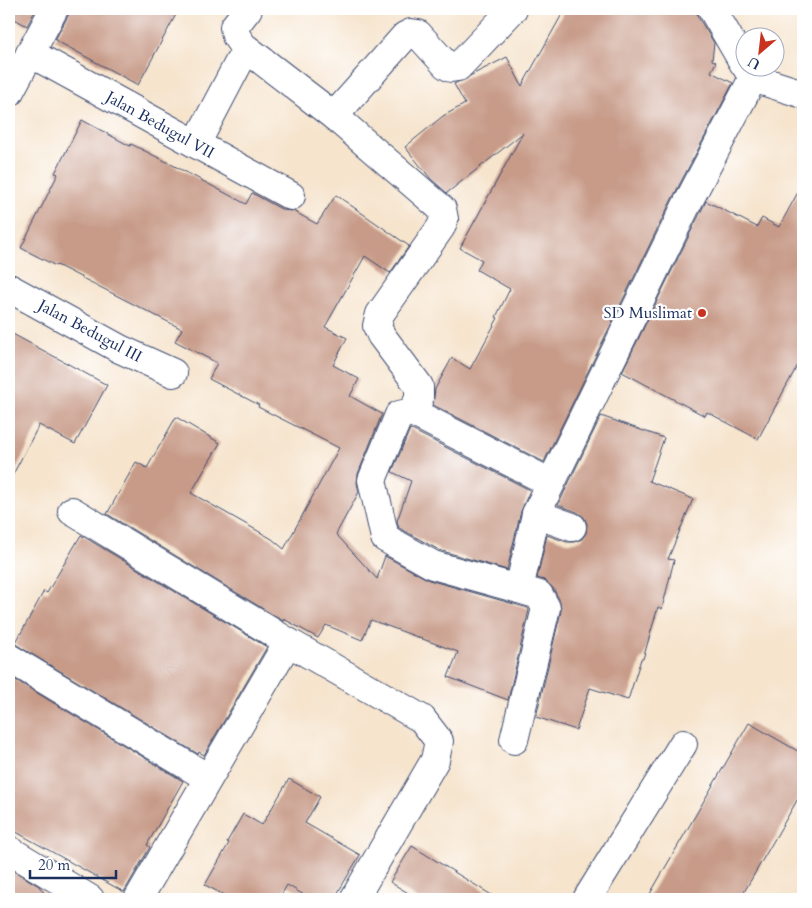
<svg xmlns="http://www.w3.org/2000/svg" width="812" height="908" font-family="Cardo,serif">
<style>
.building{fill:#c89b89}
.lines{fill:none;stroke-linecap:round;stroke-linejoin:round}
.minor-casing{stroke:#3c4a6f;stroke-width:30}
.minor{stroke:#fff;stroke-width:28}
.poi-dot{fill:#c8321e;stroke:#fff;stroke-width:2}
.labels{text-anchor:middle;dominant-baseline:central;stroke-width:4.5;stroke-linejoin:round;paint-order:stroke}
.street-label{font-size:16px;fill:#1b2f5e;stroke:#fff}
.poi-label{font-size:16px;fill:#1b2f5e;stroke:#fff;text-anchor:end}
</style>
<rect width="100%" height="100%" fill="#fff"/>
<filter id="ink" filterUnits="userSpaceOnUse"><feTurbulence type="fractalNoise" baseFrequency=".02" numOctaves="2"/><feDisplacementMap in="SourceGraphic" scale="10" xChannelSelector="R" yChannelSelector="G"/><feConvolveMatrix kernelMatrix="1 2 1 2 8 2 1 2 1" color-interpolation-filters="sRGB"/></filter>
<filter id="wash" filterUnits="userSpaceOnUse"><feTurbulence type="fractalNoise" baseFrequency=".0096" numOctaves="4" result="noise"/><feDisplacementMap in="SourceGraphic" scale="20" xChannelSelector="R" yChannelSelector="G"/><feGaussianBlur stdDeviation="1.12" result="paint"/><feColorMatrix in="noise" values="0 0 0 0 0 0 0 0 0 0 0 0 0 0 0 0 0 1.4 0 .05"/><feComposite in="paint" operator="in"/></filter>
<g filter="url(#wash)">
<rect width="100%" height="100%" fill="#f6e4cd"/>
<g id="blocks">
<g class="building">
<polygon points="9,9 36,9 27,26 9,16"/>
<polygon points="70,9 179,9 138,85 55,40 68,16"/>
<polygon points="565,9 696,9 698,17 714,43 712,60 716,62 711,72 733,83 672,199 544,462 433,405 435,389 452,358 470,369 498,318 496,317 510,289 477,270 482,260 460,248 523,133 447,193 430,178 405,147 443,116 465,104 454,84 507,57 522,86"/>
<polygon points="82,120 130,146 131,144 167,162 246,204 252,193 283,210 293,211 317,224 336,195 409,246 390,273 365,256 325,327 347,338 333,365 359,379 350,396 382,414 358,474 357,483 359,492 336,534 377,579 385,556 429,580 528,608 529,610 508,700 448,677 458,652 371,620 362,640 326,625 318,638 284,619 283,621 107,514 136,462 147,468 176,417 220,443 191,493 272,539 284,549 339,448 258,407 259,405 209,379 217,363 175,341 182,329 57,265 56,266 21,248 58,174 55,173"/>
<polygon points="803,183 803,355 758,439 707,412 705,416 622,372 706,201 757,227 762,218 779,227"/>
<polygon points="9,332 107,385 75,444 39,425 9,482"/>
<polygon points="601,416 664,438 649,481 693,499 668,559 674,560 662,609 658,607 643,659 641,659 628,700 590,688 576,730 536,717 561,611 560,601 553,588 544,580 537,578 547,535 567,542 574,542 582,539 586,533 587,524 584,517 577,512 558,505"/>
<polygon points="410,429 530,490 521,511 507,570 439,550 399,528 397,521 411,481 392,472"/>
<polygon points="81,535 267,647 204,755 199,752 198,754 15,644 44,591 47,593"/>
<polygon points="9,676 183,781 147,845 150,847 124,892 9,828"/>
<polygon points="749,723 803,754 803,790 740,899 647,899"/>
<polygon points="289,779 320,797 305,823 360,855 334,899 311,899 287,885 279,899 232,899 205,885 229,843 227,842 243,814 262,825"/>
<polygon points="412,846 498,899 418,899 390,882"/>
<polygon points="9,868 39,886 48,899 9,899"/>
</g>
</g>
</g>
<g filter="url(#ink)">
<use href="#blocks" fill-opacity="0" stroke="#3c4a6f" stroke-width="1"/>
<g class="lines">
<defs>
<g id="minor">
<polyline points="248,9 234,27 236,36 243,46 334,116 442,209 444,219 441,227 380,314 377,326 381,335 419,386 419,399 412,412"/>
<polyline points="712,9 744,64"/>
<polyline points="30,53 291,196"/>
<polyline points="747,68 753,78 803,94"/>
<polyline points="9,93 54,9"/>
<polyline points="334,116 405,36 411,33 418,34 446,65 451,68 458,67 513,9"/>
<polyline points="196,144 239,62"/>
<polyline points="9,288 120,349 173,373"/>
<polyline points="72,511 288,642 422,719 439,741 435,760 354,899"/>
<polyline points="536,514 572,527"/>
<polyline points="519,589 433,565 385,538 372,480 399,415 412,412 551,483"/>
<polyline points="9,658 208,778"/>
<polyline points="514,740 546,608 539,595 519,589 536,514 686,206 753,78"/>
<polyline points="9,850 90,899"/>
<polyline points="138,899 288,642"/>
<polyline points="587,899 683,744"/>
</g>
</defs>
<use href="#minor" class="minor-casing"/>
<use href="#minor" class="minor"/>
</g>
</g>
<circle class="poi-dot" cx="702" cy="313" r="5"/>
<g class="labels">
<g class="street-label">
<text transform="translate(160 125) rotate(29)">Jalan Bedugul VII</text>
<text transform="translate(90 331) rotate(28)">Jalan Bedugul III</text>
</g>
<g class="poi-label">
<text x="692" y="313">SD Muslimat</text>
</g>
</g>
<rect width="812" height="908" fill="none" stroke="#fff" stroke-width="30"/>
<g transform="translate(760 52) rotate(208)"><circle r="24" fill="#ffffff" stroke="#a4acbf"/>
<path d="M0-4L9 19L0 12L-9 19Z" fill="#c8321e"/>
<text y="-8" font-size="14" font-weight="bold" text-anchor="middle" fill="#1b2f5e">U</text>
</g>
<path d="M30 870v8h86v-8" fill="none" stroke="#1b2f5e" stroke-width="2.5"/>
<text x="38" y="870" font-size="15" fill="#1b2f5e" stroke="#ffffff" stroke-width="4" paint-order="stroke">20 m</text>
</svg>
